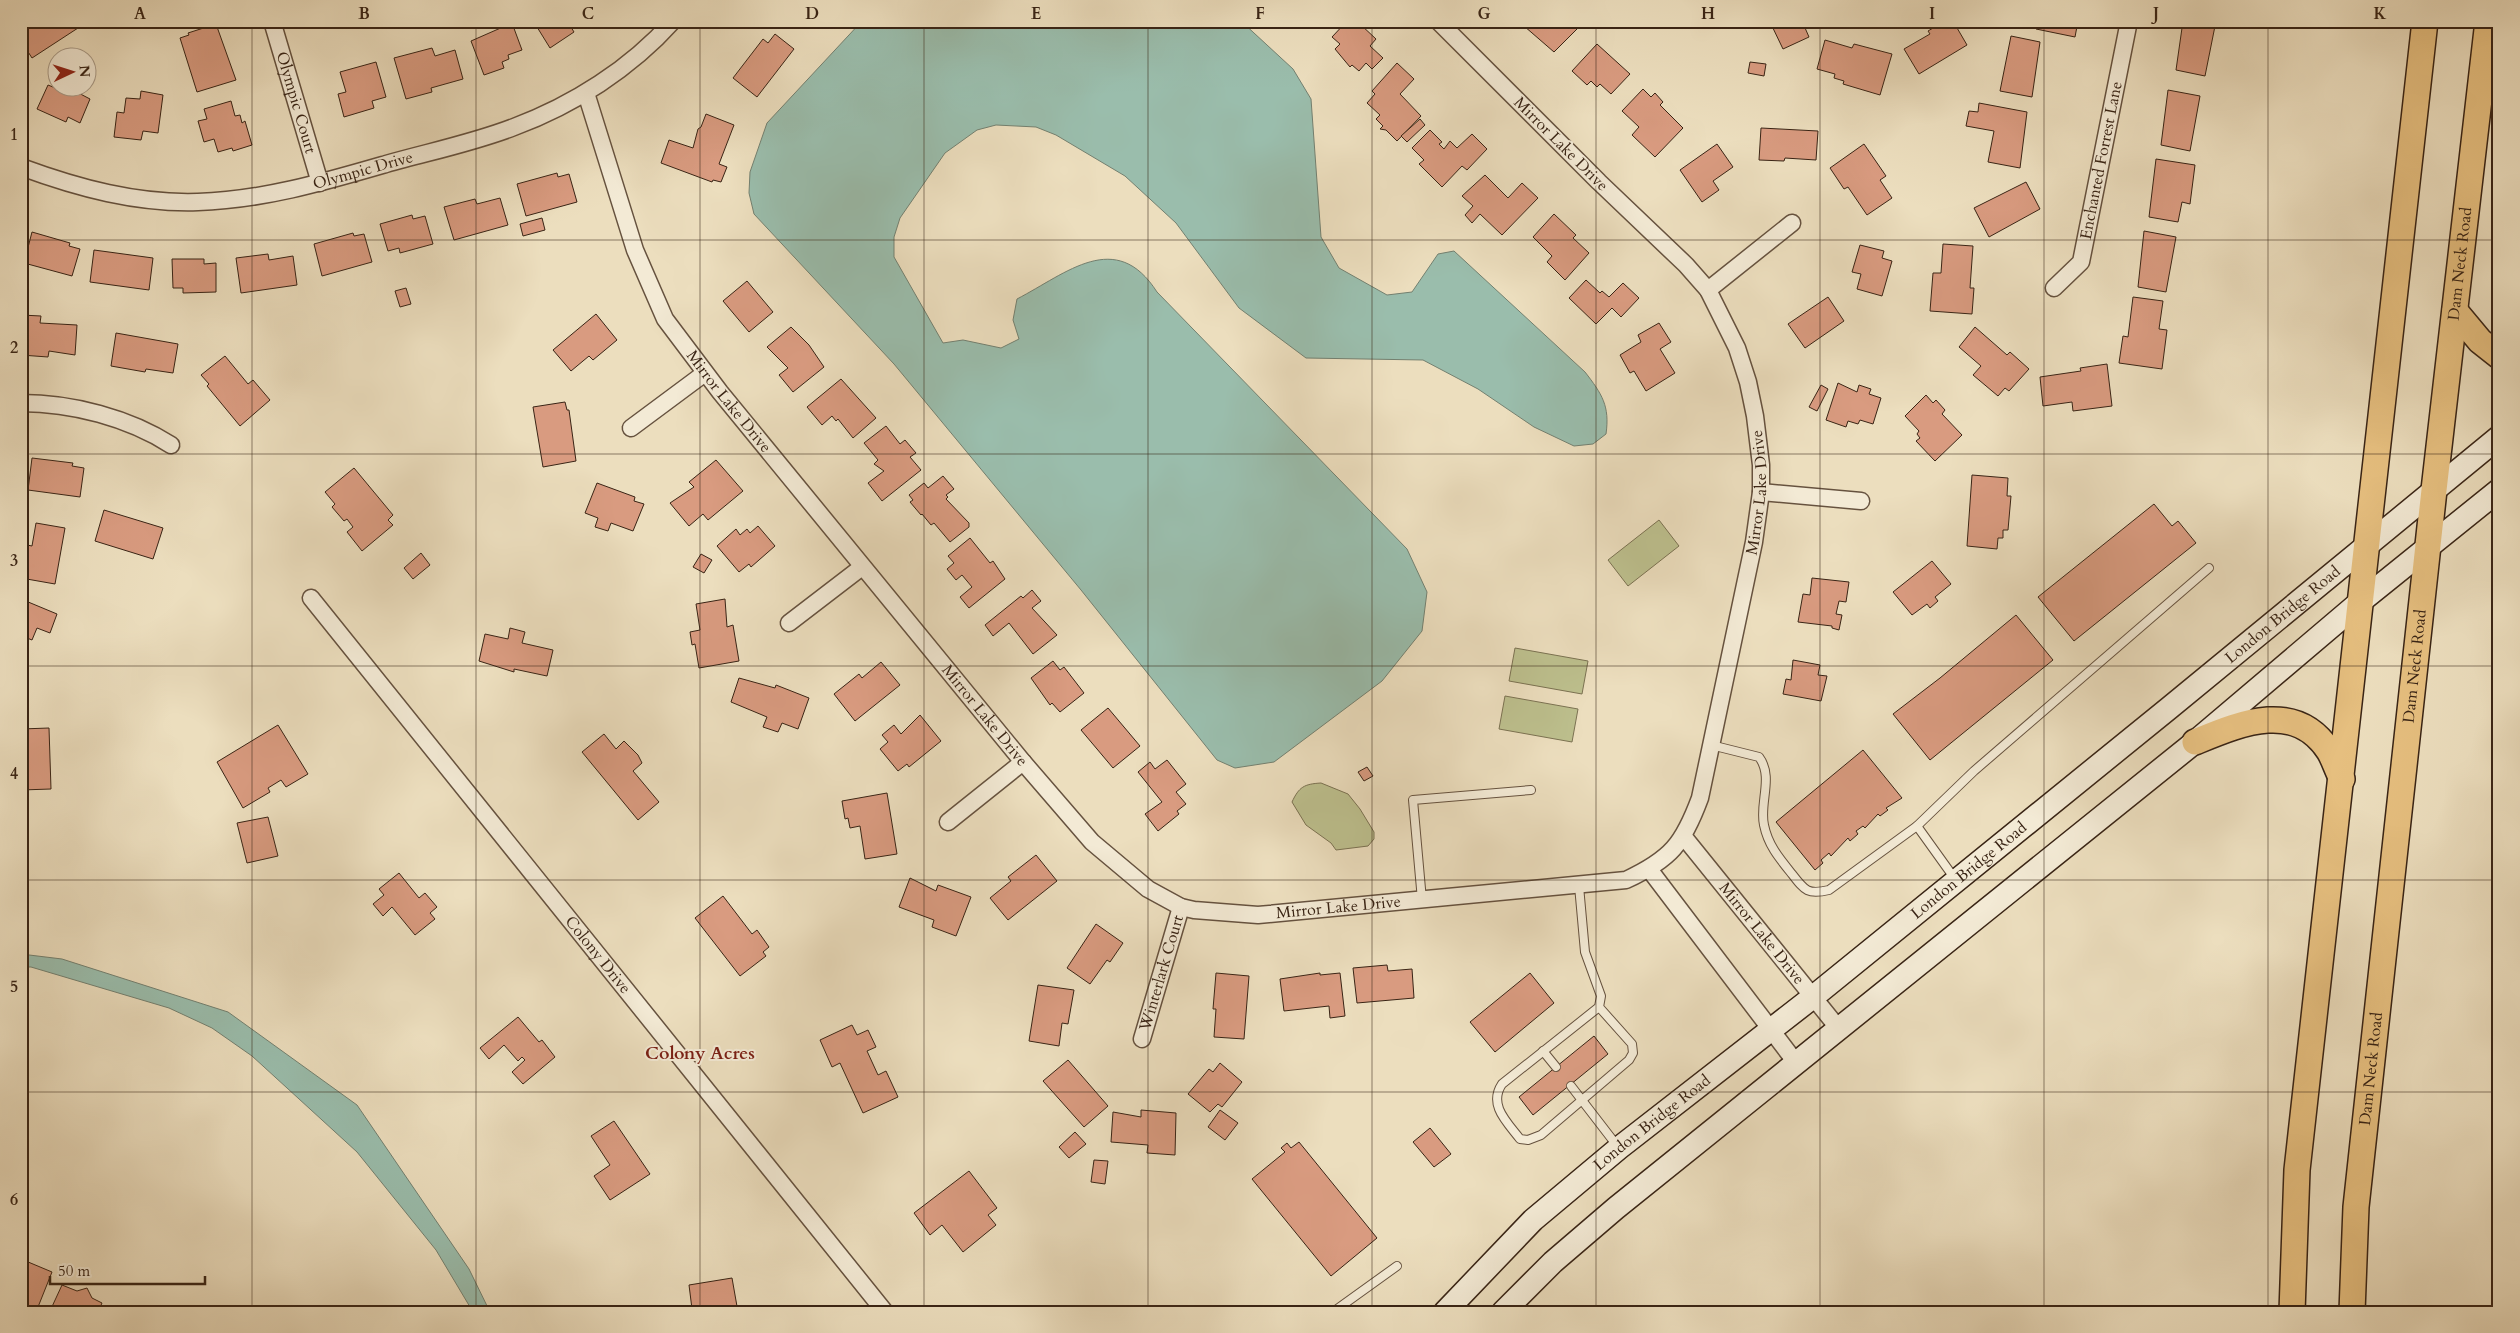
<svg xmlns="http://www.w3.org/2000/svg" width="2520" height="1333" font-family="Cardo,serif">
<style>
.green{fill:#bdc08e;stroke:#7b7252}
.water{fill:#9abdac;stroke:#738070}
.building{fill:#d99b80;stroke:#392415}
.lines{fill:none;stroke-linecap:round;stroke-linejoin:round}
.lane-casing{stroke:#66523f;stroke-width:10}
.street-casing{stroke:#66523f;stroke-width:19}
.secondary-casing{stroke:#392415;stroke-width:25}
.primary-casing{stroke:#392415;stroke-width:28}
.lane{stroke:#f3ead5;stroke-width:8}
.street{stroke:#f3ead5;stroke-width:16}
.secondary{stroke:#f3ead5;stroke-width:22}
.primary{stroke:#e6bf7f;stroke-width:25}
.grid{fill:none;stroke:#392415;stroke-width:1;stroke-opacity:0.55}
.labels{text-anchor:middle;dominant-baseline:central;stroke-width:4;stroke-linejoin:round;paint-order:stroke}
.street-label{font-size:16px;fill:#392415;stroke:#f3ead5}
.neighbourhood-label{font-size:18px;font-weight:bold;fill:#7a1f14;stroke:#f3ead5}
.neatline{fill:none;stroke:#392415;stroke-width:2}
.grid-label{font-size:16px;text-anchor:middle;font-weight:bold;fill:#392415}
</style>
<rect width="100%" height="100%" fill="#ecdebe"/>
<filter id="stains"><feTurbulence type="fractalNoise" baseFrequency=".004" numOctaves="4"/><feColorMatrix values="0 0 0 0 .2 0 0 0 0 .09 0 0 0 0 .02 0 0 0 .5 -.17"/></filter>
<radialGradient id="worn" r=".72"><stop offset=".6" stop-color="#630" stop-opacity="0"/><stop offset="1" stop-color="#630" stop-opacity=".3"/></radialGradient>
<g class="green">
<polygon points="1659,520 1679,546 1628,586 1608,560"/>
<polygon points="1515,648 1588,661 1582,694 1509,681"/>
<polygon points="1505,696 1578,709 1572,742 1499,729"/>
<path d="M1321 783 1348 794 1360 809 1374 832V839L1368 846 1336 850 1331 843 1306 825 1292 802C1299 787 1304 784 1321 783Z"/>
</g>
<g class="water">
<path d="M862 21H1241L1293 69 1311 99 1321 237 1339 268 1387 295 1412 292 1438 254 1454 251 1585 372C1602 394 1610 406 1606 434L1593 444 1574 446 1534 427 1478 389 1423 360 1306 358 1239 308 1176 223 1125 176 1056 135 1036 127 996 125 977 130 945 153 900 218 894 237V257L943 343 963 340 1001 348 1019 339 1013 320 1017 299C1067 273 1116 228 1157 292L1407 549 1427 592 1422 631 1382 681 1274 762 1235 768 1217 760 1081 590 894 364 754 214 749 193 750 172 767 123Z"/>
<polygon points="21,954 62,959 228,1012 357,1105 469,1269 490,1312 473,1312 436,1250 357,1152 252,1056 212,1028 169,1008 31,967 21,967"/>
</g>
<g class="building">
<polygon points="21,21 40,21 41,23 45,21 73,21 78,28 32,58 23,44 21,45"/>
<polygon points="542,21 574,21 569,24 574,32 550,48 537,27 543,23"/>
<polygon points="1347,21 1356,28 1360,24 1376,39 1370,46 1383,58 1372,69 1366,63 1359,71 1352,65 1350,67 1335,49 1340,44 1332,37"/>
<polygon points="1529,21 1585,21 1554,52 1524,26"/>
<polygon points="1761,21 1802,21 1809,37 1783,49 1771,24 1763,27"/>
<polygon points="1945,21 1953,21 1967,45 1919,74 1904,49 1930,34 1928,31"/>
<polygon points="2038,21 2078,21 2075,37 2036,29"/>
<polygon points="2183,21 2216,21 2205,76 2176,70"/>
<polygon points="512,23 522,50 508,55 509,59 502,62 504,68 484,75 471,41"/>
<polygon points="216,24 236,80 197,92 180,38 189,35 188,33"/>
<polygon points="775,34 794,49 757,97 733,78 763,39 768,43"/>
<polygon points="2011,36 2040,42 2032,97 2000,91"/>
<polygon points="1825,40 1852,48 1854,44 1892,54 1880,95 1843,84 1844,81 1834,78 1835,74 1817,69"/>
<polygon points="1597,44 1630,74 1611,94 1600,84 1597,87 1591,81 1587,85 1572,71"/>
<polygon points="432,48 435,56 455,50 463,79 431,88 432,92 406,99 394,58"/>
<polygon points="376,62 386,97 372,101 374,108 344,117 338,94 346,92 340,72"/>
<polygon points="1750,62 1766,64 1764,76 1748,73"/>
<polygon points="1397,63 1414,79 1400,94 1421,116 1397,141 1386,130 1380,129 1383,126 1376,119 1380,115 1367,103 1375,94 1372,91"/>
<polygon points="48,85 58,89 63,88 68,90 69,88 90,99 80,123 68,117 66,122 37,109"/>
<polygon points="1643,89 1651,97 1655,93 1663,102 1660,105 1683,128 1655,157 1632,135 1639,127 1622,111"/>
<polygon points="2168,90 2200,96 2190,151 2161,145"/>
<polygon points="141,91 163,95 158,133 143,131 141,140 114,137 117,112 124,113 126,98 140,99"/>
<polygon points="231,101 235,116 240,115 242,123 245,121 252,145 233,151 232,148 218,152 214,139 204,142 198,121 207,119 204,109"/>
<polygon points="1979,103 2027,112 2020,168 1988,162 1994,131 1966,126 1969,111 1978,112"/>
<polygon points="706,114 734,125 719,164 727,167 721,182 713,180 712,182 661,163 669,140 693,148 698,129 701,127"/>
<polygon points="1420,119 1425,125 1407,142 1401,136"/>
<polygon points="1761,128 1818,131 1816,160 1785,158 1784,161 1759,160"/>
<polygon points="1430,130 1442,142 1439,144 1444,149 1450,141 1457,148 1472,134 1487,149 1467,170 1462,166 1442,187 1419,164 1424,160 1412,148"/>
<polygon points="1717,144 1733,167 1713,181 1719,190 1702,202 1680,170"/>
<polygon points="1864,144 1886,176 1880,180 1892,198 1867,215 1848,187 1844,189 1830,168"/>
<polygon points="2156,159 2195,165 2190,204 2182,202 2178,222 2149,217"/>
<polygon points="557,173 558,177 569,174 577,202 526,216 517,184"/>
<polygon points="1485,175 1508,198 1522,183 1538,198 1502,235 1480,214 1472,223 1465,215 1473,206 1462,196"/>
<polygon points="2026,182 2040,209 1989,237 1974,208"/>
<polygon points="500,198 508,225 454,240 444,207 475,199 477,204"/>
<polygon points="1554,214 1576,235 1573,238 1589,253 1565,280 1547,262 1552,256 1533,237"/>
<polygon points="412,215 413,219 425,216 433,244 400,253 399,248 388,251 380,224"/>
<polygon points="542,218 545,230 523,236 520,224"/>
<polygon points="2144,231 2176,237 2166,292 2138,287"/>
<polygon points="32,232 70,243 69,246 80,249 72,276 24,263"/>
<polygon points="353,233 354,236 364,234 372,262 322,276 314,244"/>
<polygon points="1943,244 1973,246 1970,288 1974,288 1972,314 1930,311 1933,273 1941,273"/>
<polygon points="1860,245 1884,251 1882,258 1892,261 1882,296 1857,289 1861,274 1852,272"/>
<polygon points="94,250 153,258 149,290 90,282"/>
<polygon points="268,254 269,260 293,256 297,285 241,293 236,258"/>
<polygon points="172,259 204,259 204,264 216,263 216,292 183,293 183,288 173,288"/>
<polygon points="1586,280 1600,293 1602,291 1609,297 1623,283 1639,298 1621,317 1612,308 1596,324 1569,298"/>
<polygon points="747,281 773,312 749,332 723,301"/>
<polygon points="406,288 411,304 400,307 395,291"/>
<polygon points="1828,297 1844,321 1805,348 1788,324"/>
<polygon points="2133,297 2163,301 2159,329 2167,330 2162,369 2119,363 2123,336 2128,337"/>
<polygon points="596,314 617,340 593,360 589,356 571,371 553,350"/>
<polygon points="21,315 41,316 40,323 77,325 75,355 49,351 48,357 21,355"/>
<polygon points="1659,323 1671,342 1660,349 1675,373 1646,391 1634,371 1630,373 1620,355 1641,342 1638,335"/>
<polygon points="791,327 809,345 824,367 793,392 779,375 788,368 767,347"/>
<polygon points="1975,327 2007,355 2010,352 2029,369 2009,391 2005,388 1998,396 1973,375 1981,366 1959,347"/>
<polygon points="116,333 178,344 173,373 146,369 145,372 111,366"/>
<polygon points="225,356 248,384 253,380 270,400 240,426 207,386 209,384 201,375"/>
<polygon points="2107,364 2112,406 2073,411 2072,402 2043,406 2040,377 2081,371 2080,368"/>
<polygon points="841,379 876,418 853,438 838,419 836,421 832,416 822,425 807,407"/>
<polygon points="1838,383 1857,392 1859,385 1871,389 1869,394 1881,398 1873,424 1860,420 1858,424 1848,421 1846,427 1826,420"/>
<polygon points="1821,385 1828,389 1817,411 1809,407"/>
<polygon points="1926,395 1933,403 1936,400 1945,410 1942,414 1962,435 1935,461 1916,441 1920,438 1917,434 1919,431 1905,416"/>
<polygon points="565,402 567,410 569,410 576,461 543,467 533,407"/>
<polygon points="886,426 900,444 905,440 916,453 910,457 921,470 882,501 868,483 884,471 874,464 878,460 864,443"/>
<polygon points="32,458 73,463 72,466 84,468 80,497 28,490"/>
<polygon points="716,460 743,491 708,520 703,514 689,526 670,503 694,487 689,482"/>
<polygon points="354,468 393,515 388,520 393,525 362,551 347,532 353,527 347,519 344,521 332,507 335,504 325,492"/>
<polygon points="1972,475 2008,478 2007,496 2011,496 2008,530 2003,530 2003,538 1998,538 1997,549 1967,546"/>
<polygon points="943,476 954,489 946,495 948,497 946,499 969,523 969,527 950,542 934,523 931,525 922,514 921,515 910,502 913,500 909,495 924,483 928,488"/>
<polygon points="597,483 635,497 634,501 644,504 633,531 611,523 608,531 595,527 598,518 585,513"/>
<polygon points="2154,504 2172,526 2178,521 2196,543 2074,641 2038,597"/>
<polygon points="104,510 163,528 153,559 95,541"/>
<polygon points="36,523 65,528 55,584 21,578 27,545 32,546"/>
<polygon points="758,526 775,546 751,567 749,564 739,572 717,546 736,529 740,535 747,529 750,533"/>
<polygon points="970,538 990,563 993,561 1005,579 969,608 960,597 972,587 962,575 956,580 947,569 954,563 948,556"/>
<polygon points="421,553 430,565 413,579 404,568"/>
<polygon points="701,554 712,560 704,573 693,567"/>
<polygon points="1932,561 1951,584 1935,597 1938,601 1930,608 1927,604 1912,615 1893,592"/>
<polygon points="1812,578 1849,582 1846,602 1839,601 1836,614 1842,615 1839,630 1832,628 1832,626 1798,622 1803,594 1810,595"/>
<polygon points="1032,590 1041,601 1032,608 1057,635 1033,654 1009,623 993,636 985,625 1021,596 1023,598"/>
<polygon points="21,599 57,614 50,633 37,628 32,640 27,638 23,648"/>
<polygon points="725,599 727,627 733,625 739,661 699,668 695,644 692,645 690,632 700,630 696,604"/>
<polygon points="2016,615 2053,660 1930,760 1893,714 1940,678"/>
<polygon points="510,628 525,632 522,643 553,650 547,676 514,669 514,672 479,661 485,634 508,639"/>
<polygon points="1793,660 1820,665 1818,675 1827,676 1821,701 1783,694 1786,679 1791,680"/>
<polygon points="1053,661 1060,670 1064,667 1084,693 1060,712 1052,703 1050,705 1031,678"/>
<polygon points="881,662 900,685 855,721 834,694 859,674 862,678"/>
<polygon points="739,678 775,688 776,685 809,698 798,729 782,723 778,732 763,727 767,717 731,702"/>
<polygon points="1108,708 1140,746 1113,768 1081,730"/>
<polygon points="920,715 941,741 909,767 907,764 898,771 880,749 888,742 882,735 894,725 901,734"/>
<polygon points="278,725 308,774 286,787 281,780 268,788 270,792 243,808 217,762"/>
<polygon points="49,728 51,789 21,790 21,729"/>
<polygon points="604,734 616,749 624,741 638,755 642,763 633,771 659,802 638,820 582,752"/>
<polygon points="1863,750 1902,798 1886,808 1888,810 1880,816 1878,814 1865,828 1863,826 1856,831 1858,834 1850,841 1848,838 1831,856 1829,853 1821,860 1823,863 1815,870 1776,822"/>
<polygon points="1167,760 1186,784 1176,792 1186,804 1177,811 1179,814 1158,831 1145,814 1162,802 1138,772 1150,762 1155,769"/>
<polygon points="1367,767 1373,776 1364,781 1358,772"/>
<polygon points="887,793 897,854 865,859 860,826 850,828 848,818 845,819 842,801"/>
<polygon points="268,817 278,856 247,863 237,823"/>
<polygon points="1036,855 1057,881 1008,920 990,898 1011,881 1008,877"/>
<polygon points="399,873 419,898 425,893 437,907 430,913 435,919 415,935 392,907 383,916 373,904 384,895 379,889"/>
<polygon points="910,878 936,891 938,885 971,897 956,936 932,927 934,920 899,907"/>
<polygon points="723,896 752,934 757,930 769,947 763,952 766,956 740,976 695,918"/>
<polygon points="1096,924 1123,943 1110,962 1107,960 1090,984 1067,968"/>
<polygon points="1387,965 1388,971 1412,969 1414,998 1357,1003 1353,968"/>
<polygon points="1216,973 1249,976 1244,1039 1214,1037 1216,1009 1213,1009"/>
<polygon points="1320,973 1320,975 1340,973 1345,1016 1330,1018 1329,1006 1284,1011 1280,979"/>
<polygon points="1530,973 1554,1003 1495,1052 1470,1022"/>
<polygon points="1038,985 1074,990 1068,1024 1062,1023 1059,1046 1029,1041"/>
<polygon points="518,1017 539,1042 542,1040 555,1057 523,1084 512,1072 525,1060 522,1057 518,1061 504,1045 489,1059 480,1048"/>
<polygon points="852,1025 857,1035 868,1030 876,1047 867,1051 878,1075 886,1071 898,1097 863,1113 840,1063 832,1067 820,1040"/>
<polygon points="1594,1036 1608,1054 1533,1115 1519,1097"/>
<polygon points="1068,1060 1108,1106 1084,1127 1043,1081"/>
<polygon points="1220,1063 1242,1082 1222,1107 1218,1104 1210,1112 1188,1094 1209,1069 1213,1072"/>
<polygon points="1141,1110 1176,1113 1175,1155 1147,1153 1148,1145 1111,1142 1113,1112 1141,1117"/>
<polygon points="1220,1110 1238,1123 1225,1140 1208,1127"/>
<polygon points="614,1121 650,1174 610,1200 594,1176 610,1165 591,1136"/>
<polygon points="1430,1128 1451,1154 1434,1167 1413,1142"/>
<polygon points="1075,1132 1086,1144 1069,1158 1059,1147"/>
<polygon points="1299,1142 1377,1238 1331,1276 1252,1179 1285,1152 1281,1148 1287,1143 1291,1148"/>
<polygon points="1094,1160 1108,1161 1105,1184 1091,1182"/>
<polygon points="969,1171 997,1208 988,1215 996,1225 963,1252 942,1225 930,1235 914,1213"/>
<polygon points="21,1259 52,1272 36,1312 21,1311"/>
<polygon points="732,1278 738,1312 680,1312 692,1309 689,1285"/>
<polygon points="62,1285 77,1291 87,1288 92,1298 102,1303 98,1312 50,1311"/>
</g>
<g class="lines">
<defs>
<g id="lane">
<path d="M1711 745 1759 757C1774 777 1759 803 1764 825 1768 845 1779 858 1792 874 1805 891 1808 895 1829 890L1917 826 1974 771 2209 568"/>
<polyline points="1917,826 1955,879"/>
<path d="M1579 886 1585 952 1601 996 1599 1007 1502 1084C1488 1105 1507 1122 1520 1139L1528 1140 1541 1135 1629 1060 1633 1053 1632 1044 1599 1007"/>
<polyline points="1422,900 1413,800 1531,790"/>
<polyline points="1543,1051 1556,1067"/>
<polyline points="1571,1086 1618,1147"/>
<polyline points="1333,1312 1397,1266"/>
</g>
<g id="street">
<path id="s1" d="M272 21 320 183"/>
<path id="s2" d="M586 93 635 250 665 319 720 392 1023 762 1092 842 1148 889 1181 907 1194 910 1258 915 1626 880C1671 859 1683 844 1700 798L1754 542 1761 492V465L1755 416 1748 382 1737 348 1708 290 1686 265 1599 182 1438 21"/>
<path id="s3" d="M21 167C78 188 137 204 198 202 263 200 324 182 386 164 428 152 473 143 514 127 573 105 630 69 673 21"/>
<path id="s4" d="M2054 288 2081 262 2129 21"/>
<polyline points="1708,290 1792,223"/>
<path d="M21 403C72 403 129 418 171 445"/>
<polyline points="631,428 705,373"/>
<polyline points="1761,492 1861,501"/>
<path id="s5" d="M311 598 885 1312"/>
<polyline points="789,623 862,567"/>
<polyline points="948,822 1023,762"/>
<path id="s6" d="M1684 837 1839 1029"/>
<polyline points="1649,869 1797,1064"/>
<path id="s7" d="M1142 1039 1181 907"/>
</g>
<g id="secondary">
<path id="s8" d="M1445 1312 1533 1220 1619 1148 1813 997 2168 709 2499 437"/>
<polyline points="1503,1312 1553,1262 1616,1208 2195,742 2360,602 2499,490"/>
</g>
<g id="primary">
<polyline points="2455,311 2480,341 2499,356"/>
<path d="M2195 742C2239 724 2295 699 2329 751 2334 759 2337 770 2342 779"/>
<polyline points="2292,1312 2297,1170 2425,21"/>
<path id="s9" d="M2352 1312 2356 1207 2434 490 2488 21"/>
</g>
</defs>
<use href="#lane" class="lane-casing"/>
<use href="#street" class="street-casing"/>
<use href="#secondary" class="secondary-casing"/>
<use href="#primary" class="primary-casing"/>
<use href="#lane" class="lane"/>
<use href="#street" class="street"/>
<use href="#secondary" class="secondary"/>
<use href="#primary" class="primary"/>
</g>
<path class="grid" d="M252 21V1312M476 21V1312M700 21V1312M924 21V1312M1148 21V1312M1372 21V1312M1596 21V1312M1820 21V1312M2044 21V1312M2268 21V1312M21 240H2499M21 454H2499M21 666H2499M21 880H2499M21 1092H2499"/>
<g class="labels">
<g class="street-label">
<text stroke="none"><textPath href="#s1" startOffset="85">Olympic Court</textPath></text>
<text transform="translate(1561 144) rotate(45)">Mirror Lake Drive</text>
<text stroke="none"><textPath href="#s4" startOffset="141">Enchanted Forrest Lane</textPath></text>
<text stroke="none"><textPath href="#s3" startOffset="350">Olympic Drive</textPath></text>
<text stroke="none"><textPath href="#s9" startOffset="1054">Dam Neck Road</textPath></text>
<text stroke="none"><textPath href="#s2" startOffset="344">Mirror Lake Drive</textPath></text>
<text stroke="none"><textPath href="#s2" startOffset="1899">Mirror Lake Drive</textPath></text>
<text stroke="none"><textPath href="#s8" startOffset="1091">London Bridge Road</textPath></text>
<text stroke="none"><textPath href="#s9" startOffset="649">Dam Neck Road</textPath></text>
<text stroke="none"><textPath href="#s2" startOffset="749">Mirror Lake Drive</textPath></text>
<text stroke="none"><textPath href="#s8" startOffset="686">London Bridge Road</textPath></text>
<text stroke="none"><textPath href="#s2" startOffset="1184">Mirror Lake Drive</textPath></text>
<text stroke="none"><textPath href="#s6" startOffset="124">Mirror Lake Drive</textPath></text>
<text stroke="none"><textPath href="#s5" startOffset="458">Colony Drive</textPath></text>
<text stroke="none"><textPath href="#s7" startOffset="69">Winterlark Court</textPath></text>
<text stroke="none"><textPath href="#s9" startOffset="244">Dam Neck Road</textPath></text>
<text stroke="none"><textPath href="#s8" startOffset="281">London Bridge Road</textPath></text>
</g>
<g class="neighbourhood-label">
<text x="700" y="1053">Colony Acres</text>
</g>
</g>
<rect width="2520" height="1333" fill="none" stroke="#ecdebe" stroke-width="55"/>
<g transform="translate(72 72) rotate(86)"><circle r="24" fill="#f3ead5" stroke="#a99b88"/>
<path d="M0-4L9 19L0 12L-9 19Z" fill="#8f2418"/>
<text y="-8" font-size="14" font-weight="bold" text-anchor="middle" fill="#392415">N</text>
</g>
<path d="M50 1276v8h155v-8" fill="none" stroke="#392415" stroke-width="2.5"/>
<text x="58" y="1276" font-size="15" fill="#392415" stroke="#f3ead5" stroke-width="4" paint-order="stroke">50 m</text>
<rect x="28" y="28" width="2464" height="1278" class="neatline"/>
<g class="grid-label">
<text x="140" y="19">A</text>
<text x="364" y="19">B</text>
<text x="588" y="19">C</text>
<text x="812" y="19">D</text>
<text x="1036" y="19">E</text>
<text x="1260" y="19">F</text>
<text x="1484" y="19">G</text>
<text x="1708" y="19">H</text>
<text x="1932" y="19">I</text>
<text x="2156" y="19">J</text>
<text x="2380" y="19">K</text>
<text x="14" y="140">1</text>
<text x="14" y="353">2</text>
<text x="14" y="566">3</text>
<text x="14" y="779">4</text>
<text x="14" y="992">5</text>
<text x="14" y="1205">6</text>
</g>
<rect width="100%" height="100%" filter="url(#stains)"/>
<rect width="100%" height="100%" fill="url(#worn)"/>
</svg>
